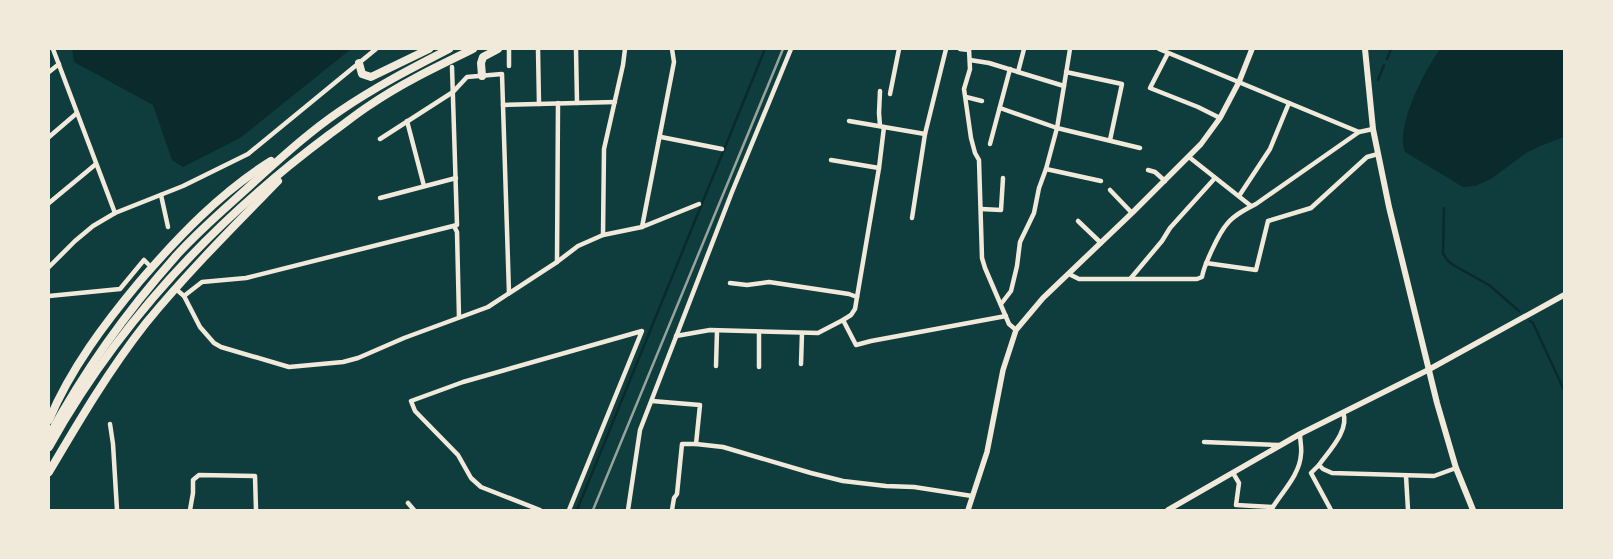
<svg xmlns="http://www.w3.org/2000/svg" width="1613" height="559" font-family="'Roboto Condensed',sans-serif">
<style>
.water{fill:#0a2a2b}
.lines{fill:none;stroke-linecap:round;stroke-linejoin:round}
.stream{stroke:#0a2a2b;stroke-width:2.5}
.minor{stroke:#f1e9da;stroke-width:4.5}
.tertiary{stroke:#f1e9da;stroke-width:5.5}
.secondary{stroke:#f1e9da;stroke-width:6}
.trunk{stroke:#f1e9da;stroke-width:8}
.rail{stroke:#97a49c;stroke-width:2.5}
</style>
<rect width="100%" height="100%" fill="#0f3d3e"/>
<g class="water">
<polygon points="72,49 351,49 240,138 183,167 172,160 153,105 74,62"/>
<path d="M1440 49H1564V137L1540 146 1526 153 1491 179 1475 186 1463 187 1405 152C1395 126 1425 70 1440 49Z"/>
</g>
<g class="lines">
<g class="stream">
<polyline points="1387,59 1391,49"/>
<polyline points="1378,80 1384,65"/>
<polyline points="1444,208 1443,254 1448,261 1455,266 1489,285 1519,311"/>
<polyline points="1530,321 1533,323 1564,390"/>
<polyline points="577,510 765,49"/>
</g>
<g class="minor">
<polyline points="53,49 115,213"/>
<polyline points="509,49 509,66"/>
<polyline points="538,49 539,104"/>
<polyline points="576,49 577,103"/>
<polyline points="960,49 969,50"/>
<polyline points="969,49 970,69 964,89 971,138 975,153 979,160 982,258 985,268 1009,324 1016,330"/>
<polyline points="1159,49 1359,132"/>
<polyline points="1168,53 1150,88 1198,107 1220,118"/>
<polyline points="970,60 989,63 1064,86 1070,49"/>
<polyline points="49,72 59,64"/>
<polyline points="1018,72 1024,49"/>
<polyline points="1066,72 1122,84 1110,140"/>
<polyline points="880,91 879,113 880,126"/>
<polyline points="890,94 899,49"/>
<polyline points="966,97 982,101"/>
<polyline points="503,105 615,102"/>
<polyline points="1000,108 1057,128 1140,148"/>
<polyline points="407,121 424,186"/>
<polyline points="849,121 884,127"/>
<polyline points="49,137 77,113"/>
<polyline points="661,137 722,149"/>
<polyline points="380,139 453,92 467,77 502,74 509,293"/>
<polyline points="990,144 1010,69"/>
<polyline points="1189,157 1251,206"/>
<polyline points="831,160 879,168"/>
<polyline points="1046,169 1101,181"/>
<polyline points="1148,170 1155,172 1165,181"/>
<polyline points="1110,190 1132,213"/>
<polyline points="161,195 168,227"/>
<polyline points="1239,196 1270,149 1289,103"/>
<polyline points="380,198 456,178"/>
<polyline points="49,203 96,164"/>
<polyline points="981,209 1001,210 1003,178"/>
<polyline points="912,218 925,134 946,49"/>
<polyline points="1078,221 1101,243"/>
<polyline points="454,226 457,232 459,317"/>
<polyline points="642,227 699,204"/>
<polyline points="603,235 604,149 623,65 625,49"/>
<polyline points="557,262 558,103"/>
<polyline points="1206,263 1256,270 1268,221 1311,208 1367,157 1378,154"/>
<polyline points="49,267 75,241 93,226 115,213 183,186 248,154 376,49"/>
<path d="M1069 274 1079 279H1197L1202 277C1204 265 1219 233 1227 224 1234 215 1246 209 1256 204L1359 132 1373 129"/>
<polyline points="1131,278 1162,241 1170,228 1215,178"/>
<polyline points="730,283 747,285 769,282 849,294 857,297"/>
<polyline points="177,290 184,296 200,327 214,343 221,347 289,367 343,362 358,358 404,338 488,307 557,262 578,246 603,235 642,227 674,62 672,49"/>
<polyline points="49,296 120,289 144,260 148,264"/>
<polyline points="184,296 202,282 246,278 457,225 452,67"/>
<polyline points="1001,304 1011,291 1017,266 1020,242 1034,213 1039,188 1046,169 1057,128 1064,86"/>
<polyline points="843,320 856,345 871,341 1006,316"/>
<polyline points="676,336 710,330 818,333 843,320 851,315 855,309 879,168 884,127 925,134"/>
<polyline points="801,364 802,333"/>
<polyline points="716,366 717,331"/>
<polyline points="759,367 759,332"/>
<polyline points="652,401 700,405 696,444 723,447 811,473 843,481 886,486 914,487 972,496"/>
<polyline points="110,424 113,444 117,510"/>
<polyline points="1204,442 1279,445"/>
<path d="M1319 465C1329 451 1350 430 1343 412"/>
<polyline points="1233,473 1239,483 1236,505 1273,507"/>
<polyline points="1406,476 1408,510"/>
<polyline points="408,503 414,510"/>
<polyline points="190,510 193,493 193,480 199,475 255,476 256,510"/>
<polyline points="540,510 481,487 471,478 458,455 415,411 411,401 463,382 642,331 569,510"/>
<polyline points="628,510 640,430 732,192 791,49"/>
<polyline points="672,510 674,498 677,494 682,444 696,444"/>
<path d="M1271 510C1281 493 1300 475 1301 454 1302 448 1300 441 1300 434"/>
<polyline points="1331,510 1311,473 1319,465 1323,469 1332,473 1434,476 1456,468"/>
</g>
<g class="tertiary">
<polyline points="968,510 987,452 1003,370 1016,330 1043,298 1132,213 1201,144 1220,118 1239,82 1252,49"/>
<polyline points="1168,510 1300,434 1428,370 1564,295"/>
</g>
<polyline class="secondary" points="1365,49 1373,129 1389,207 1437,403 1456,468 1473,510"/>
<g class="trunk">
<polyline points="359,63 362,74 371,77 429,49"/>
<polyline points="482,76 481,63 483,57 498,49"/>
<path d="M49 420C71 368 105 323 140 281 179 236 221 192 271 161"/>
<path d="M49 436C84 371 127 311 176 256 199 230 227 207 253 183 281 158 309 132 340 111 375 87 412 68 449 49"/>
<path d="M49 447C118 323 217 218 330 134 343 125 356 114 370 105 402 83 438 66 473 49"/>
<path d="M49 472C79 421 109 370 146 323 187 273 233 227 278 181"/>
</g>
<polyline class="rail" points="593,510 783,49"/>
</g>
<rect width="1613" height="559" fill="none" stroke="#f1e9da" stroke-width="100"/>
</svg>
